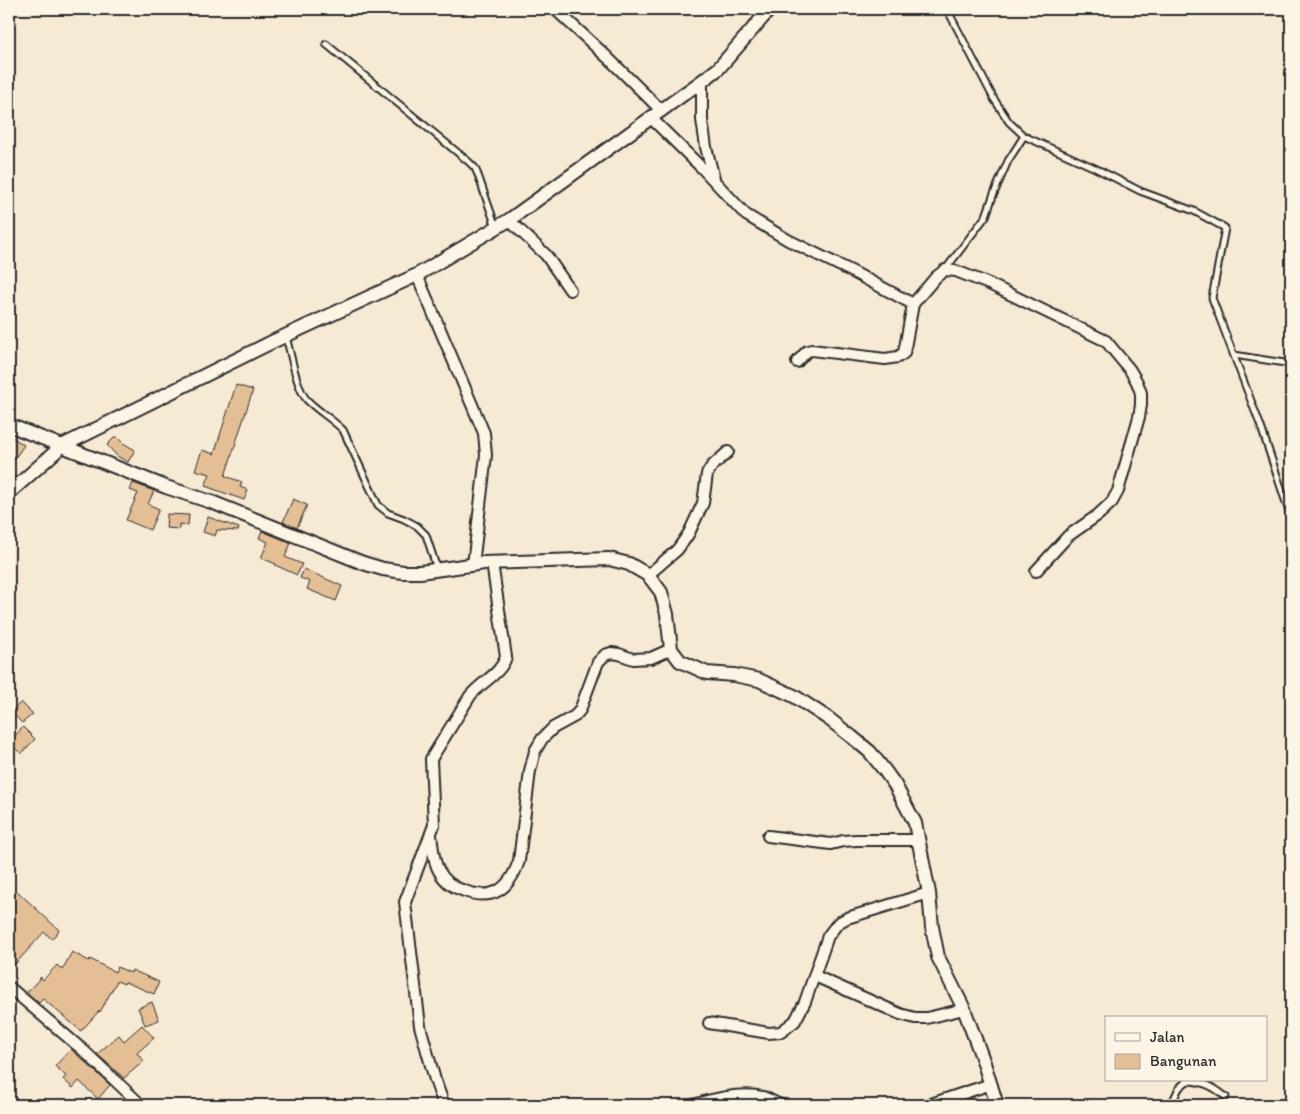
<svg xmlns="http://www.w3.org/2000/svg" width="1300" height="1114" font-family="Itim,sans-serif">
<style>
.building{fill:#e4bf95;stroke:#2b2b2b}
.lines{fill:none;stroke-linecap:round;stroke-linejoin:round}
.service-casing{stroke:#2b2b2b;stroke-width:9}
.minor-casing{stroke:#2b2b2b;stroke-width:14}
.tertiary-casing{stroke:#2b2b2b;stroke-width:16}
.service{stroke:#fcf5e5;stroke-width:5}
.minor{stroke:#fcf5e5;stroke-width:10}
.tertiary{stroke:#fcf5e5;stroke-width:12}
</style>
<rect width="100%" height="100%" fill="#f7ead5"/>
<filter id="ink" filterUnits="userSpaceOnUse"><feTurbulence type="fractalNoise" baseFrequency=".02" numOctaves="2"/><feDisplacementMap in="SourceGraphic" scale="10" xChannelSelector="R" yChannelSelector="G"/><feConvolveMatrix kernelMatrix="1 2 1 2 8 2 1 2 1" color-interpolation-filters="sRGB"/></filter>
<g filter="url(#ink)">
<g class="building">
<polygon points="236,385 253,390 225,476 242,482 240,487 248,490 244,500 205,486 210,474 195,470 202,450 214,454"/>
<polygon points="9,435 24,445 9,467"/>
<polygon points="116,436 123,443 135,450 128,462 117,456 107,445"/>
<polygon points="133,483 154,491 148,504 159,509 150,530 126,520 138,493 130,490"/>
<polygon points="293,499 307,505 297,528 283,522"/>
<polygon points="167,514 189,515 188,525 179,524 179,529 166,528"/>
<polygon points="208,517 239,528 238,531 217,530 215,536 203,532"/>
<polygon points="262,531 291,543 285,557 302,564 297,575 275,565 276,564 261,558 268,542 259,538"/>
<polygon points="304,569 342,586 336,601 307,589 310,582 300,578"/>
<polygon points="21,702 33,714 22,723 11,712"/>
<polygon points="23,727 35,739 21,754 9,742"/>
<polygon points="17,891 59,930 52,939 44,932 9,971 9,900"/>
<polygon points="72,952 89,961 90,959 115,972 117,967 131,973 132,970 159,982 154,994 125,982 124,984 117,981 100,1012 99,1011 81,1031 43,999 39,1003 27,992 41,977 43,980 57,965 62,970"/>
<polygon points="152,1002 159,1020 145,1025 138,1008"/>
<polygon points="142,1025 154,1038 137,1053 144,1061 124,1078 97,1054 119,1035 124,1041"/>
<polygon points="71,1049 110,1085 98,1099 79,1081 73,1088 63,1079 66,1076 55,1066"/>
</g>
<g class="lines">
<defs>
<g id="service">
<polyline points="947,9 994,99 1009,122 1024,136"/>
<polyline points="326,44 469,162 475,168 478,175 496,227"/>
<polyline points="945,270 986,216 993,196 1008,161 1024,136 1095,168 1140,191 1194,211 1225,228 1212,298 1261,427 1291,518"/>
<path d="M286 337C291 353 296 388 307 400 318 411 332 419 343 430L378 505 388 513 404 519 417 526 426 535 437 569"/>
<polyline points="1234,355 1291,364"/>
<path d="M1171 1105 1179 1088 1187 1081C1203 1081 1214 1087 1226 1097"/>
</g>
<g id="minor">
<polyline points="555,9 607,57 662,111"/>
<polyline points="702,81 702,120 706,147 714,179"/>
<polyline points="652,119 703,169 746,215 788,240 851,271 913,304 936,277 945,270 956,271 989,284 1106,341 1130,370 1137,382 1141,393 1141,405 1139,417 1118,491 1112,502 1098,515 1068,536 1036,571"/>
<polyline points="509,220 546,255 570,290"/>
<polyline points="417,275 484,433 486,455 473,565"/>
<polyline points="797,362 807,351 812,350 885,359 898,357 904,353 913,304"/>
<polyline points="648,575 677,550 683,542 689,533 703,503 707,474 712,466 728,452"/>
<path d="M431 836C433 847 433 861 439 871 444 880 452 887 462 890 492 902 509 890 519 861L530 771 535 751 542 739 553 728 575 716 580 710 598 662 605 655 611 653 619 654 633 659 651 658 671 649"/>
<polyline points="768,836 831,844 843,841 856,840 918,840"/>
<polyline points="815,976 900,1014 915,1018 927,1018 964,1009"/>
<polyline points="9,987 84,1051 141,1105"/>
<polyline points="709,1023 769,1033 781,1032 795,1021 805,1002 828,936 838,923 847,918 929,893"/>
<path d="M444 1105 435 1080 420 1026 405 902 434 825 431 759 470 696C481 682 501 674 506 657L492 563"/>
<path d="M693 1105C713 1099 742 1092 763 1097 769 1099 775 1103 781 1105"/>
<polyline points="928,1105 991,1084"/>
</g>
<g id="tertiary">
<polyline points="9,425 166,487 214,503 363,563 383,569 403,572 420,572 484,563 609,559 629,564 648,575 655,584 661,592 667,614 671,649 680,661 707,673 734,675 759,680 794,696 829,719 852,737 870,752 885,771 895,785 915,823 929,893 932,927 938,957 964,1009 983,1060 997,1105"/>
<polyline points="9,493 62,446 272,342 417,275 509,220 702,81 718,69 770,9"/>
</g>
</defs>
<use href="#service" class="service-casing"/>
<use href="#minor" class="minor-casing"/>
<use href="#tertiary" class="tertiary-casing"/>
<use href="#service" class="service"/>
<use href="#minor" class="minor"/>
<use href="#tertiary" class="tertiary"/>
</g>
</g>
<rect width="1300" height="1114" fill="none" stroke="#fcf5e5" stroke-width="30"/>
<rect x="15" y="15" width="1270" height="1084" fill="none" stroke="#2b2b2b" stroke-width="2" filter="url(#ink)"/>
<rect x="1105" y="1016" width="162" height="65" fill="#fcf5e5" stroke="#a8a49b"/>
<rect x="1115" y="1033" width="25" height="8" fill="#fcf5e5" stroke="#a8a49b"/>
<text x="1150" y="1042" font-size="15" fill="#2b2b2b">Jalan</text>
<rect x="1115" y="1054" width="25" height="15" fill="#e4bf95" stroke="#a8a49b"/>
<text x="1150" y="1066" font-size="15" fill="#2b2b2b">Bangunan</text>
</svg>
